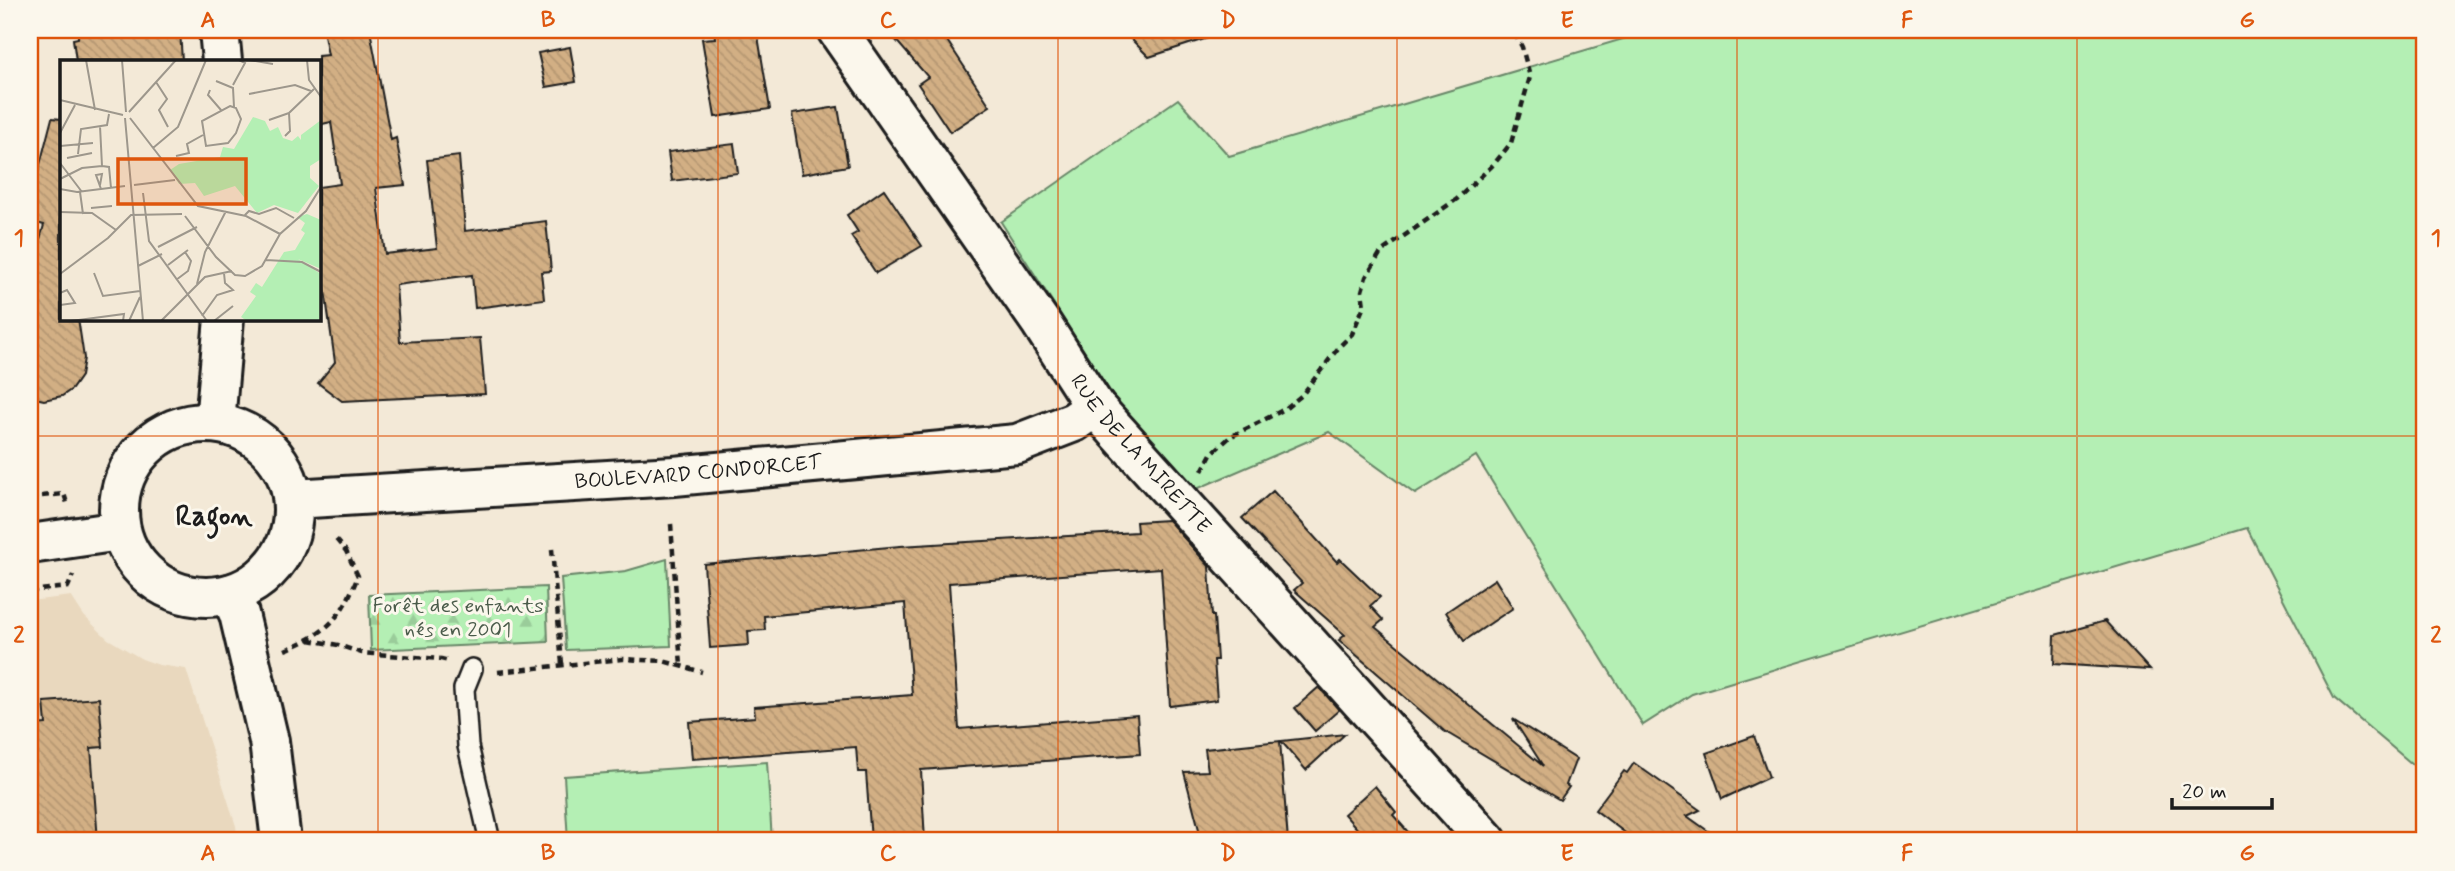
<svg xmlns="http://www.w3.org/2000/svg" width="2455" height="871" font-family="Mynerve,sans-serif">
<style>
.built{fill:#e9d8be}
.grass{fill:#b4efb4;stroke:#688668;stroke-width:2}
.forest{fill:url(#forest-firs);stroke:#688668;stroke-width:2}
.building{fill:url(#building-back-hatch);stroke:#1c1c1c;stroke-width:2}
.lines{fill:none;stroke-linecap:round;stroke-linejoin:round}
.lane-casing{stroke:#1c1c1c;stroke-width:24}
.street-casing{stroke:#1c1c1c;stroke-width:44}
.secondary-casing{stroke:#1c1c1c;stroke-width:44}
.path{stroke:#1c1c1c;stroke-width:4.5;stroke-dasharray:7 5;stroke-linecap:butt}
.lane{stroke:#fbf7ec;stroke-width:19}
.street{stroke:#fbf7ec;stroke-width:38}
.secondary{stroke:#fbf7ec;stroke-width:38}
.grid{fill:none;stroke:#de560d;stroke-width:2;stroke-opacity:0.55}
.labels{text-anchor:middle;dominant-baseline:central;stroke-width:6;stroke-linejoin:round;paint-order:stroke}
.street-label{font-size:21px;fill:#1c1c1c;stroke:#fbf7ec}
.park-label{font-size:21px;fill:#4a5b4a;stroke:#fbf7ec}
.district-label{font-size:28px;font-weight:bold;fill:#1c1c1c;stroke:#fbf7ec}
.inset-road{fill:none;stroke:#9d978c;stroke-width:2}
.view{fill:#de560d;fill-opacity:0.15;stroke:#de560d;stroke-width:3.5}
.inset-edge{fill:none;stroke:#1c1c1c;stroke-width:3.5}
.neatline{fill:none;stroke:#de560d;stroke-width:2.5}
.grid-label{font-size:23px;text-anchor:middle;font-weight:bold;fill:#de560d}
</style>
<defs>
<pattern id="forest-firs" width="22" height="20" patternUnits="userSpaceOnUse" patternTransform="scale(1.75)"><rect width="22" height="20" fill="#b4efb4"/><path d="M5 1l3.5 6h-7zM16 11l3.5 6h-7z" fill="#9acc9a"/></pattern>
<pattern id="building-back-hatch" width="6" height="6" patternUnits="userSpaceOnUse" patternTransform="scale(1.75)"><rect width="6" height="6" fill="#d2af84"/><path d="M-1 5l2 2M0 0l6 6M5-1l2 2" fill="none" stroke="#b49671"/></pattern>
</defs>
<rect width="100%" height="100%" fill="#f3e9d7"/>
<filter id="ink" filterUnits="userSpaceOnUse"><feTurbulence type="fractalNoise" baseFrequency=".0143" numOctaves="2"/><feDisplacementMap in="SourceGraphic" scale="14" xChannelSelector="R" yChannelSelector="G"/><feConvolveMatrix kernelMatrix="1 2 1 2 8 2 1 2 1" color-interpolation-filters="sRGB"/></filter>
<g filter="url(#ink)">
<polygon class="built" points="71,596 84,616 108,639 142,659 159,665 186,669 236,826 238,841 30,841 30,601"/>
<g class="grass">
<polygon points="1653,30 2425,30 2425,775 2334,698 2247,528 1692,694 1643,725 1476,456 1415,494 1329,432 1178,497 1001,222 1178,99 1229,156"/>
<polygon points="667,559 671,646 566,650 561,578 626,571"/>
<polygon points="767,762 772,841 568,841 564,776"/>
</g>
<polygon class="forest" points="546,587 548,642 371,650 369,595"/>
<g class="building">
<polygon points="78,30 180,30 182,61 76,61 73,39 78,38"/>
<polygon points="323,30 370,30 391,140 396,138 405,185 376,188 385,254 437,248 427,160 459,156 465,231 546,221 551,271 541,272 544,299 475,308 472,275 396,285 400,342 480,338 485,394 342,401 318,383 335,362 321,262 323,261 318,232 318,187 340,184 331,122 318,125 318,56 328,55"/>
<polygon points="714,30 757,30 770,109 715,117 702,39 715,38"/>
<polygon points="887,30 940,30 990,106 950,132 918,84 928,77"/>
<polygon points="1122,30 1216,30 1217,35 1149,57"/>
<polygon points="570,47 576,82 546,87 538,53"/>
<polygon points="838,107 848,166 802,174 792,114"/>
<polygon points="52,118 61,119 61,318 78,318 84,358 81,376 72,389 62,396 44,400 30,397 30,274 44,225 30,221 30,203"/>
<polygon points="734,144 738,173 672,181 668,152"/>
<polygon points="884,189 922,246 876,273 851,236 858,232 847,215"/>
<polygon points="1273,491 1337,562 1340,559 1380,597 1370,606 1383,620 1375,627 1543,766 1513,719 1576,759 1566,785 1569,787 1560,800 1444,731 1339,640 1345,635 1294,590 1302,583 1242,518"/>
<polygon points="1168,520 1209,566 1212,616 1214,616 1217,660 1214,660 1217,700 1170,706 1161,568 949,583 959,729 1137,715 1140,754 921,770 925,841 871,841 866,772 858,772 856,747 692,759 689,722 755,717 754,707 912,695 905,603 764,616 765,630 748,631 749,645 710,648 704,564 900,546 1137,532 1136,522"/>
<polygon points="1495,579 1513,608 1464,641 1446,612"/>
<polygon points="2105,621 2150,670 2054,664 2055,635"/>
<polygon points="1319,687 1339,710 1315,731 1295,708"/>
<polygon points="99,698 103,747 91,748 98,841 30,841 30,725 46,724 44,702"/>
<polygon points="1345,734 1306,770 1281,741"/>
<polygon points="1754,736 1769,777 1722,799 1706,753"/>
<polygon points="1280,741 1288,841 1202,841 1184,772 1208,771 1205,749"/>
<polygon points="1634,763 1700,810 1687,816 1722,841 1636,841 1595,810 1624,771 1627,773"/>
<polygon points="1375,786 1396,812 1393,815 1416,841 1368,841 1344,814"/>
</g>
<g class="lines">
<defs>
<polyline id="lane" points="472,669 464,689 468,746 490,841"/>
<g id="street">
<path id="s1" d="M837 30 1041 323 1095 407 1487 841"/>
<path id="s2" d="M293 499 674 476 1017 444 1074 422 1095 407"/>
</g>
<g id="secondary">
<polyline points="219,30 222,61"/>
<circle cx="206" cy="510" r="87"/>
<polyline points="215,423 224,318"/>
<polyline points="30,544 120,531"/>
<polyline points="230,594 239,614 269,741 281,841"/>
</g>
</defs>
<use href="#lane" class="lane-casing"/>
<use href="#street" class="street-casing"/>
<use href="#secondary" class="secondary-casing"/>
<g class="path">
<polyline points="1202,471 1211,454 1230,437 1285,409 1302,395 1339,347 1352,334 1364,306 1362,291 1366,277 1381,252 1457,199 1494,164 1511,143 1530,77 1522,47 1513,30"/>
<polyline points="30,497 64,494 67,503"/>
<polyline points="671,524 681,666"/>
<polyline points="552,549 562,664"/>
<polyline points="30,591 68,587 73,575"/>
<polyline points="309,640 338,645 362,653 441,659 449,661"/>
<path d="M285 650C327 633 341 619 358 576L346 551 335 538"/>
<polyline points="498,672 623,659 663,661 702,672"/>
</g>
<use href="#lane" class="lane"/>
<use href="#street" class="street"/>
<use href="#secondary" class="secondary"/>
</g>
</g>
<path class="grid" d="M378 30V841M718 30V841M1058 30V841M1397 30V841M1737 30V841M2077 30V841M30 436H2425"/>
<g class="labels">
<g class="street-label">
<text stroke="none"><textPath href="#s1" startOffset="522">RUE DE LA MIRETTE</textPath></text>
<text stroke="none"><textPath href="#s2" startOffset="406">BOULEVARD CONDORCET</textPath></text>
</g>
<g class="park-label">
<text x="458" y="606">Forêt des enfants<tspan x="458" dy="24">nés en 2001</tspan></text>
</g>
<g class="district-label">
<text x="214" y="517">Ragon</text>
</g>
</g>
<g transform="translate(60 60)">
<rect width="261" height="261" fill="#f3e9d7"/>
<path d="M193 57 205 61 210 71 218 67 223 78 232 81 238 76 241 80V75L261 60V99L250 106V118L259 126 238 153 214 145 197 153 175 126 144 136 135 123 119 124 110 110 119 104 160 97 163 87 174 89ZM247 154 261 160V209L238 199 261 214V261H187L181 257 196 236 190 232 196 223 202 227 224 192 235 190 245 173 241 170 245 163 237 157Z" fill="#b4efb4"/>
<path class="inset-road" d="M26 0 35 50M62 0 66 52M189 0 213 4M247 0 249 20 261 37M156 21 173 28 174 47M96 22 107 39 99 50 108 67M173 25 185 3 179 0M150 30 148 35 161 50M189 34 235 25 251 31M0 40 63 55M170 46 176 48 181 59 176 73 168 83 146 86 142 61ZM69 52 116 0M65 58 83 261M70 58 138 146 186 156 220 174M209 60 229 53M40 66 42 106M0 73 15 45M225 76 230 71 229 53 254 29M0 86 33 83M93 88 118 67 146 0M18 94 21 69 47 65 49 54M116 96 129 93 127 84 143 75M7 98 32 93M0 103 22 132M42 106 49 107 51 128M0 119 22 108 42 106M40 125 42 114 36 115 41 129M74 125 115 120M0 129 17 132 65 126M20 132 23 154M83 133 89 181 147 261M31 148 52 146M0 152 32 153 56 170M185 155 189 151 199 154 216 148 234 158M125 156 156 197 175 215 185 216 202 206 220 174 246 151 261 127M98 187 137 167M206 200 242 202 261 212M108 205 128 190M78 206 102 194M34 213 43 236 80 231M0 214 48 178 71 155 122 154M116 220 128 211 131 201 125 192M137 224 145 192 166 151M0 233 7 230 15 243 0 245M142 256 157 235 173 230 165 223 164 213M11 261 64 254 63 261M69 261 80 237M101 261 145 217 172 211M154 261 173 246"/>
<path class="view" d="M58 99H186V144H58Z"/>
<rect width="261" height="261" class="inset-edge"/>
</g>
<rect width="2455" height="871" fill="none" stroke="#fbf7ec" stroke-width="77"/>
<path d="M2172 798v10h100v-10" fill="none" stroke="#1c1c1c" stroke-width="3.5"/>
<text x="2182" y="798" font-size="21" fill="#1c1c1c" stroke="#fbf7ec" stroke-width="5" paint-order="stroke">20 m</text>
<rect x="38" y="38" width="2378" height="794" class="neatline"/>
<g class="grid-label">
<text x="208" y="27">A</text>
<text x="548" y="27">B</text>
<text x="888" y="27">C</text>
<text x="1228" y="27">D</text>
<text x="1567" y="27">E</text>
<text x="1907" y="27">F</text>
<text x="2247" y="27">G</text>
<text x="19" y="245">1</text>
<text x="2436" y="245">1</text>
<text x="19" y="642">2</text>
<text x="2436" y="642">2</text>
<text x="208" y="860">A</text>
<text x="548" y="860">B</text>
<text x="888" y="860">C</text>
<text x="1228" y="860">D</text>
<text x="1567" y="860">E</text>
<text x="1907" y="860">F</text>
<text x="2247" y="860">G</text>
</g>
</svg>
